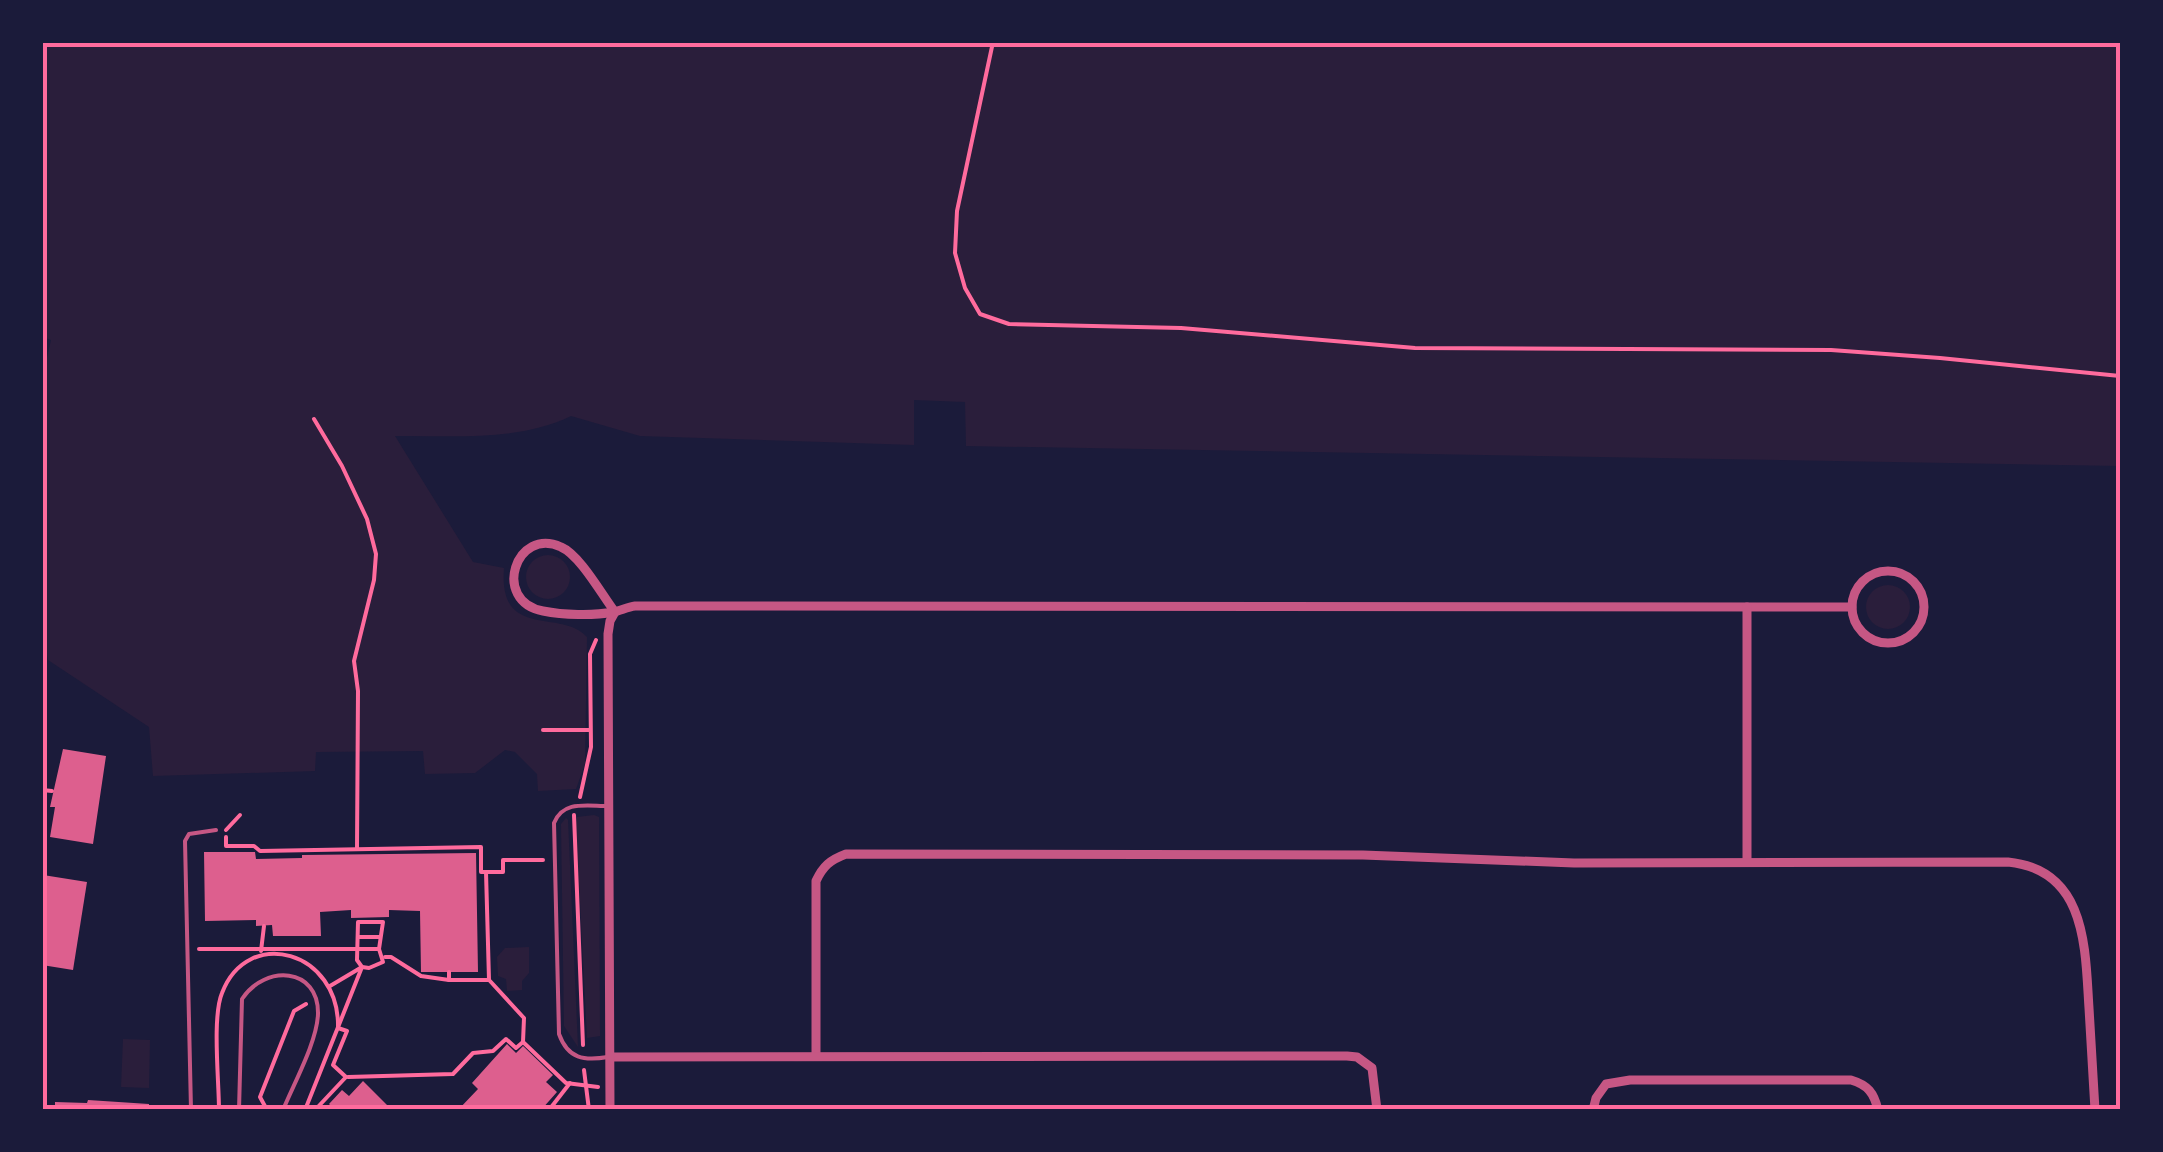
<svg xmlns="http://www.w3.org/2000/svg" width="2163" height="1152" font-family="Spectral,serif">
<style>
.green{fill:#2a1e3b}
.building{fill:#dd5f8e}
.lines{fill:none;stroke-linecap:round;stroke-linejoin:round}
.path{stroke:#ff6b9d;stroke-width:4}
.service{stroke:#c65784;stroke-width:4}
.minor{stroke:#c65784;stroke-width:9}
.neatline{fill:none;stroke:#ff6b9d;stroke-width:4}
</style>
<rect width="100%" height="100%" fill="#1b1b3a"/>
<g class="green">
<path d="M43 43H2120V466L966 446 965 402 914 400V445L640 436 571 416C517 442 454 435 395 436L473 562 504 568C498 641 561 608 587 637L585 764 576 789 538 791 537 774 515 752 505 750 475 773 425 774 423 751 316 752 315 771 153 776 149 727 48 660 42 621V380L51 340 43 337Z"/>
<circle cx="548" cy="577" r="22"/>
<circle cx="1888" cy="607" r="22"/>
<polygon points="594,815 599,817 600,1036 587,1038 576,823 577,817"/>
<polygon points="566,818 568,820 578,1047 564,1026 561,824"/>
<polygon points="529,947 529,973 522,981 522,990 507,991 506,979 498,976 497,957 505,948"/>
<polygon points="123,1039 150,1040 149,1088 121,1087"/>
</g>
<g class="building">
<polygon points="63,749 106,756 93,844 50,837 55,807 50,807"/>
<polygon points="204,852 255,852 256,859 302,858 302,855 476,853 478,972 421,972 420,911 389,910 389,917 351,918 351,910 320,912 321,936 273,936 272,925 256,926 256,920 205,921"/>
<polygon points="43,875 87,882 73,970 42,965"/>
<polygon points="507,1044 516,1053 523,1046 553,1075 546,1082 557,1092 541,1110 458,1110 478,1089 472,1083"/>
<polygon points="363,1081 392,1110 335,1110 329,1104 342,1090 349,1096"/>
<polygon points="88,1100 149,1104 149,1110 55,1110 55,1102 87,1103"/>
</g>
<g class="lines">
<g class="path">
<polyline points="993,42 957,211 955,253 965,288 980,314 1009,324 1181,328 1415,348 1831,350 1940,358 2120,376"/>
<polyline points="314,419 342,466 367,519 376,554 374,580 354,661 358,691 357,849"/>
<polyline points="543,730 590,730"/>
<polyline points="42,790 52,791"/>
<polyline points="580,797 591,747 590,654 596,640"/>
<polyline points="574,815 583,1045"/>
<polyline points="226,830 240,815"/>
<polyline points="226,837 226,846 254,846 260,851 481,847 481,872 486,872"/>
<polygon points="358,922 383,922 379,949 383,962 369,968 362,967 357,960"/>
<polyline points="359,937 380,937"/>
<polyline points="199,949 379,949"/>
<polyline points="261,951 264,926"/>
<polyline points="385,957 391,957 421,976 449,980"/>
<polyline points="449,972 449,980 489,980 486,872 503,872 503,860 543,860"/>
<polyline points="490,981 524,1018 523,1042 566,1083 598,1087"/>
<polyline points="330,986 362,967"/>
<polyline points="584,1070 589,1110"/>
<polyline points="348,1077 453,1074 473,1053 493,1051 506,1039 516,1048 523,1042"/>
<path d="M219 1110C219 1081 212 1017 222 993 248 925 340 951 338 1028L347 1031 333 1065 346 1077 315 1110"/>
<polyline points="267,1110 260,1097 294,1011 306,1004"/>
<polyline points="305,1110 362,967"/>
<polyline points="549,1110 570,1083"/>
</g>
<g class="service">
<path d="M608 806C587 806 563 800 554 823L559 1034C568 1059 584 1061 608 1057"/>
<polyline points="191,1110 185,841 189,834 216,830"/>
<path d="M239 1110 242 999C265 964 319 967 318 1014 317 1042 294 1083 283 1110"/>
</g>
<g class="minor">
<circle cx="1888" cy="607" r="36"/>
<path d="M615 612C602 595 580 555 561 547 516 526 491 601 543 611 563 615 593 616 613 612 620 611 627 607 635 606L1852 607"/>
<polyline points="1747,862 1747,607"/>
<path d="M816 1056V881C823 866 830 860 846 854L1363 855 1574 863 2008 862C2087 870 2085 948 2089 1008 2091 1042 2093 1076 2095 1110"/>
<polyline points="610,1057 1347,1056 1357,1057 1372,1068 1377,1110"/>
<polyline points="610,1110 608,634 610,621 615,612"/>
<path d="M1593 1110 1596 1098 1606 1084 1630 1080H1851C1868 1085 1874 1093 1878 1110"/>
</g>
</g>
<rect width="2163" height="1152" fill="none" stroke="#1b1b3a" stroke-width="90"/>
<rect x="45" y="45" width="2073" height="1062" class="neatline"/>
</svg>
